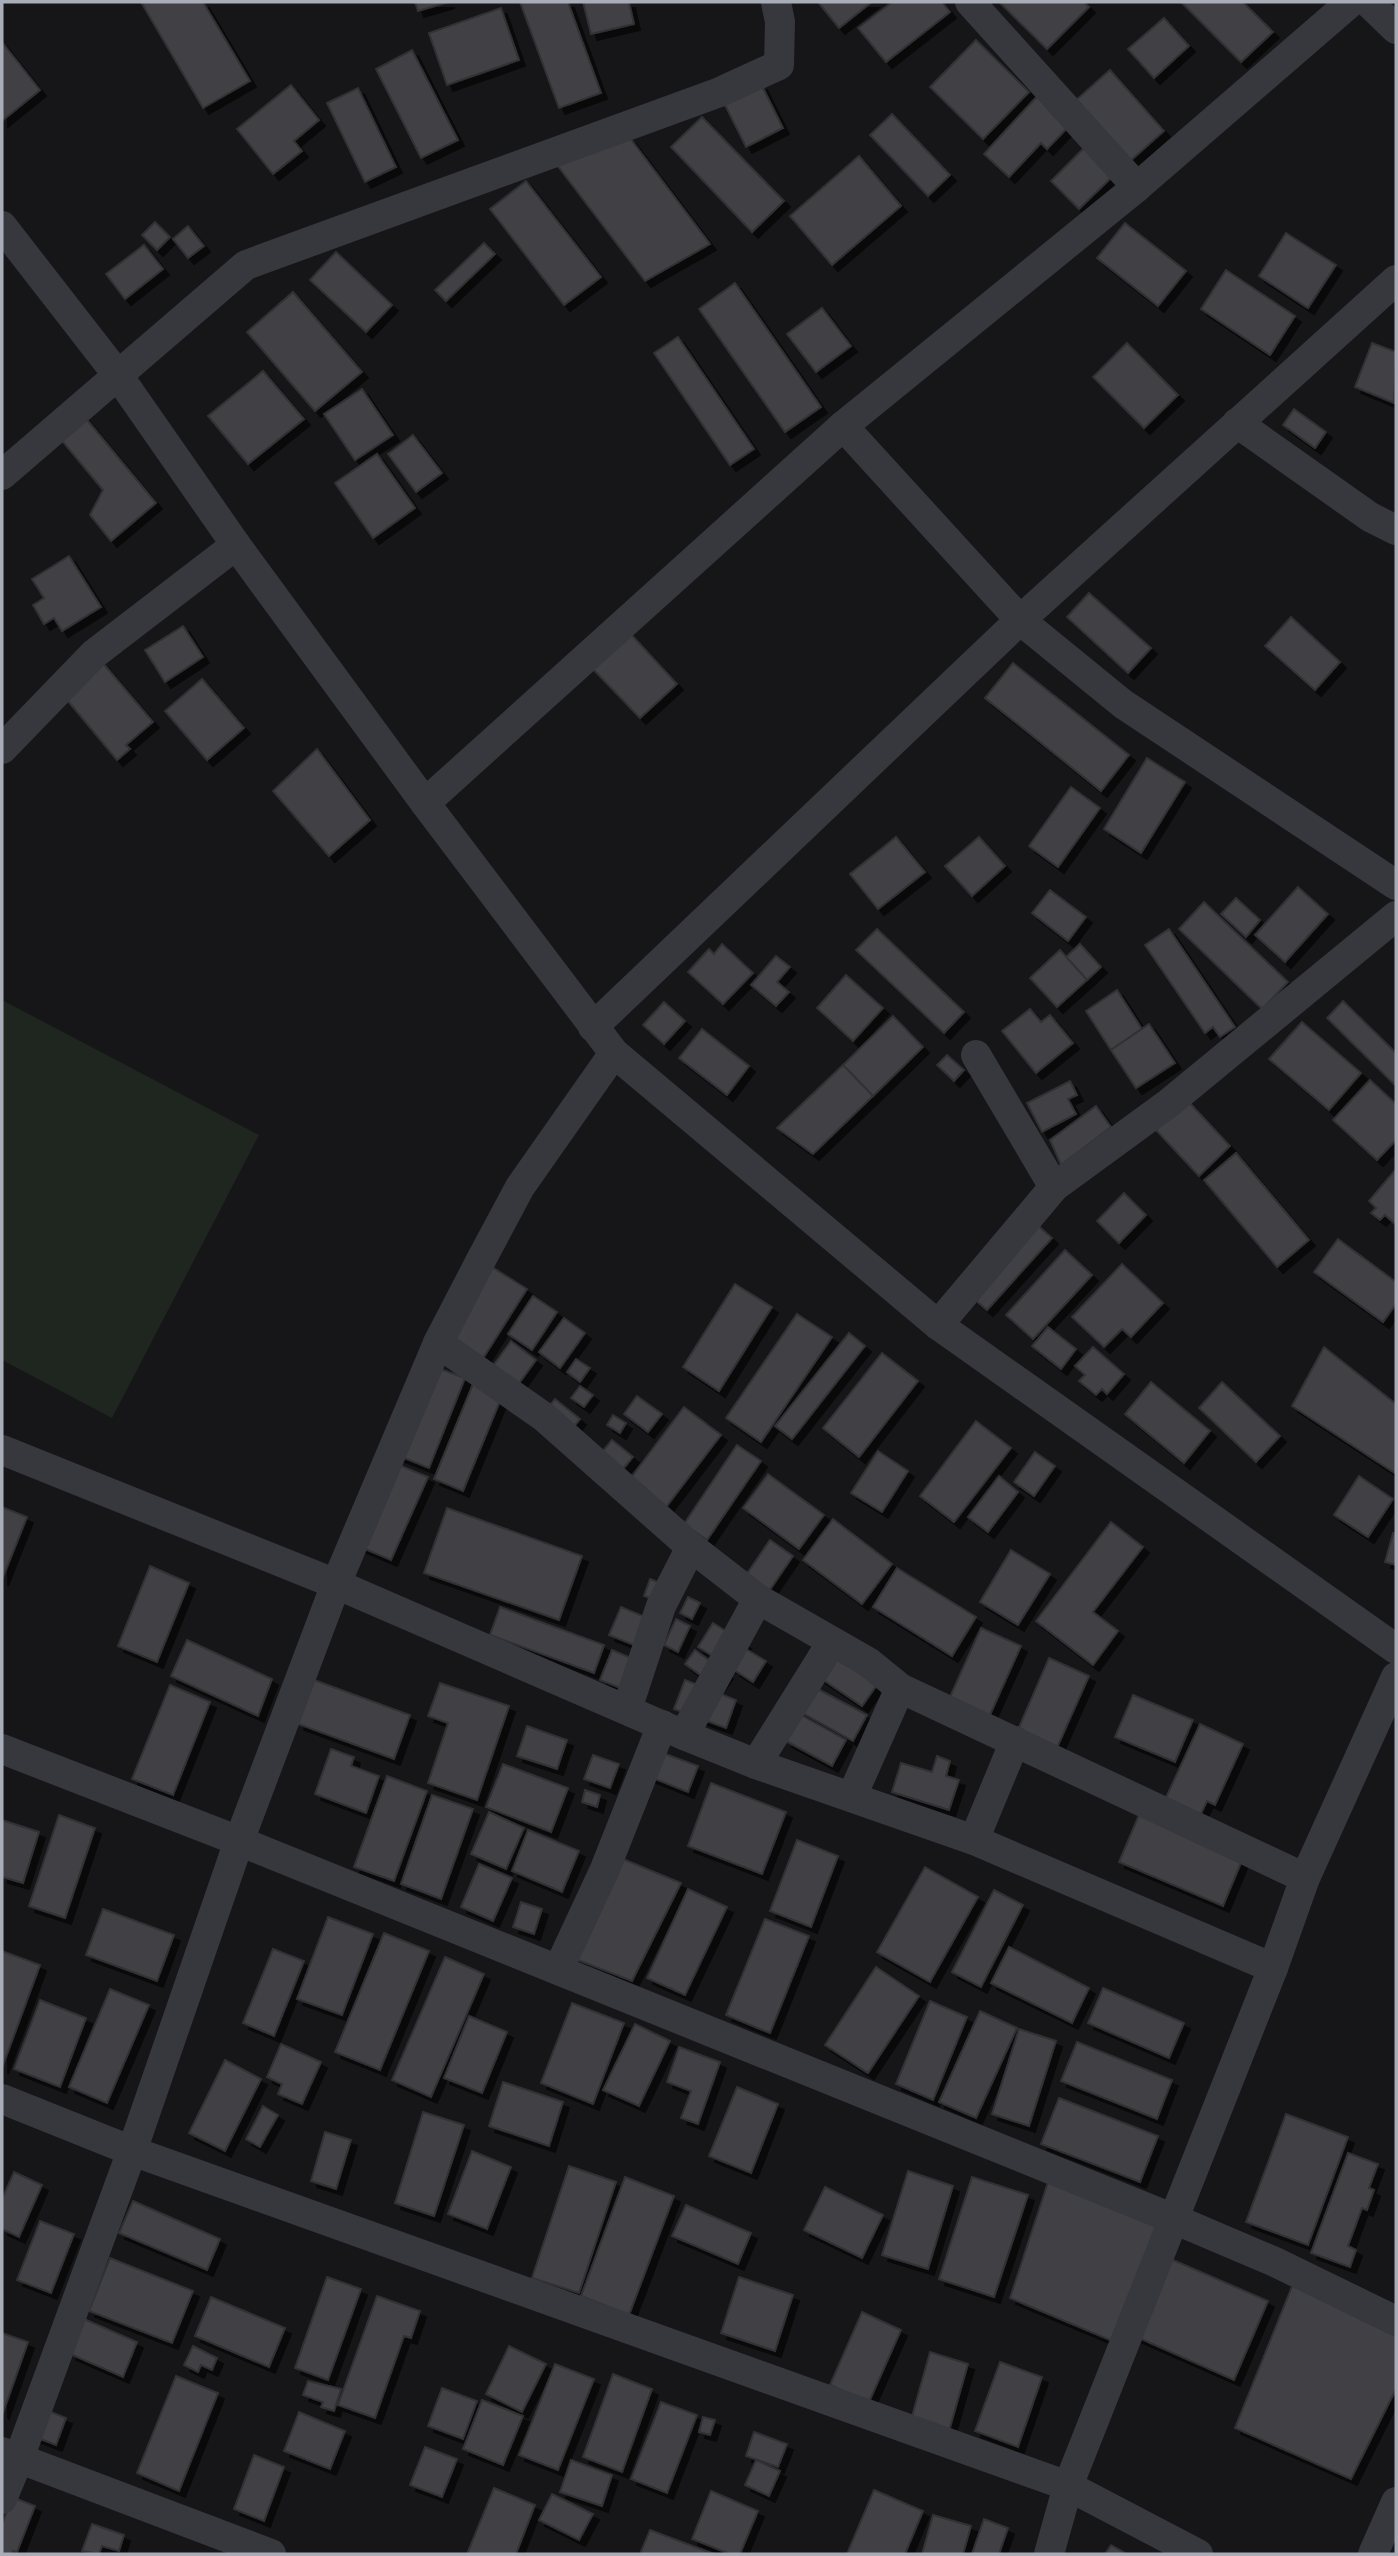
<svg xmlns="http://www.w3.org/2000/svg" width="1398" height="2556" font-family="'Varela Round',sans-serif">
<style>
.garden{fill:#1e261f}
.building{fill:#404145;stroke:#303034;stroke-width:2;filter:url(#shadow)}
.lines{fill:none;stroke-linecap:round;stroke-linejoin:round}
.minor{stroke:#37383d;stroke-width:30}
</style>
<defs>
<filter id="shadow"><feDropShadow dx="6" dy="6" stdDeviation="0" flood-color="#0009"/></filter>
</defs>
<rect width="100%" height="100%" fill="#161618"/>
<polygon class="garden" points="2,1000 259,1135 112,1418 2,1360"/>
<g class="building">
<polygon points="141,2 203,2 250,81 203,108"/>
<polygon points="415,2 449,2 418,11"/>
<polygon points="520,2 568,2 601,93 559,108"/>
<polygon points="583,2 629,2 634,24 591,34"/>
<polygon points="818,2 872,2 839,28"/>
<polygon points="892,2 942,2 950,12 886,62 858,28"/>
<polygon points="999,2 1084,2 1089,7 1047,49"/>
<polygon points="1181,2 1243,2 1273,32 1241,62"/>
<polygon points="501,8 519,60 447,85 429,33"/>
<polygon points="1164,18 1189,46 1154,78 1128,49"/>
<polygon points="976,40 1029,92 983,139 930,87"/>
<polygon points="2,42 40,90 2,121"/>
<polygon points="412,50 458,140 421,158 376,69"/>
<polygon points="1110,70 1164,131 1130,161 1075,101"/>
<polygon points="761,84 783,128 746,147 724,103"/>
<polygon points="291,85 319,120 294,141 302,151 273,174 237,129"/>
<polygon points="358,88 396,167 365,182 327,103"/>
<polygon points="1042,91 1074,121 1047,149 1041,143 1009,177 984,154"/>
<polygon points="892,114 950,175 928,196 870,135"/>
<polygon points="702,117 784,201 752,232 671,147"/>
<polygon points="630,138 710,244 645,281 554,161"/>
<polygon points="1088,144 1116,173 1079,209 1051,181"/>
<polygon points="859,156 901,206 832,265 790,216"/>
<polygon points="526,181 601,277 564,305 490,209"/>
<polygon points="155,222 170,237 157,250 142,235"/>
<polygon points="1125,223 1186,271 1158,306 1097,258"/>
<polygon points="188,226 204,246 188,258 173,239"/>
<polygon points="1286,233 1336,265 1308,308 1259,276"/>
<polygon points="484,243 495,254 446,301 435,290"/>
<polygon points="144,245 163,269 125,299 106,274"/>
<polygon points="336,252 392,305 366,332 310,280"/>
<polygon points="1226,270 1295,316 1270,355 1201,309"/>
<polygon points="735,283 821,407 785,432 699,309"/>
<polygon points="293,292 362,372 315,411 247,332"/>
<polygon points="822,308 851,346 816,372 787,334"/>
<polygon points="678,337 754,449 730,465 654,353"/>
<polygon points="1127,343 1178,395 1144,428 1093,377"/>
<polygon points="1372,343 1396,352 1394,403 1355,387"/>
<polygon points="263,371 304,419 248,464 208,416"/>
<polygon points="362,389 393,435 355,460 324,414"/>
<polygon points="1294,409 1326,432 1315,448 1283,425"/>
<polygon points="83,415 156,503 111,541 90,515 103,490 58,436"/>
<polygon points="413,435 442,473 416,492 388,454"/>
<polygon points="377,454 415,508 373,538 335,483"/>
<polygon points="69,556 101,607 62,631 54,618 44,624 33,605 44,598 32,579"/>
<polygon points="1089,593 1151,648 1128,673 1067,617"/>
<polygon points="1291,617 1340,662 1315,690 1265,646"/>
<polygon points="183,626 203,657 165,682 145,650"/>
<polygon points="628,631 677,684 640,718 590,666"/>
<polygon points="102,662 153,722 126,745 130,749 117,760 63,695"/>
<polygon points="1013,663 1129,755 1101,791 985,698"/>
<polygon points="202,679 244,728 207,760 165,711"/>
<polygon points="317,749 370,820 329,856 273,791"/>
<polygon points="1147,758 1185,782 1141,853 1104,829"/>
<polygon points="1071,787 1100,808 1058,867 1029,846"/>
<polygon points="896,837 925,872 878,909 850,874"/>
<polygon points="979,837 1005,866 972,896 945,866"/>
<polygon points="1298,887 1328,914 1285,962 1255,935"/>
<polygon points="1050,890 1086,917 1068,941 1032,913"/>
<polygon points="1236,898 1260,920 1246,937 1221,914"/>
<polygon points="1204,902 1288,982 1262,1009 1179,929"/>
<polygon points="877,929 964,1012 944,1033 856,950"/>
<polygon points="1169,929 1235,1027 1220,1037 1213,1027 1205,1033 1145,945"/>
<polygon points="722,944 753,973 723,1004 688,972 709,949 714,954"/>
<polygon points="1080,944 1101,967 1087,980 1066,957"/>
<polygon points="1060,950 1087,980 1057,1007 1030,978"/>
<polygon points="776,956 790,967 777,982 789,992 776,1006 751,985"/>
<polygon points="846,975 883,1008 853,1041 817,1008"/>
<polygon points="1117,990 1142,1029 1111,1050 1086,1011"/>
<polygon points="1343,1001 1396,1053 1396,1086 1327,1018"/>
<polygon points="664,1002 685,1021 664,1044 643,1025"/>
<polygon points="1030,1009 1041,1022 1050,1015 1073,1043 1036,1073 1002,1031"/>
<polygon points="893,1016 923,1047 873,1096 843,1065"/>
<polygon points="1302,1022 1361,1073 1329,1110 1269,1059"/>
<polygon points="1149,1024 1175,1063 1136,1088 1111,1050"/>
<polygon points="702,1029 749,1066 727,1095 679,1058"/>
<polygon points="947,1055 964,1070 954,1081 937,1065"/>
<polygon points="843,1065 873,1096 813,1154 777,1128"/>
<polygon points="1370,1080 1396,1104 1396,1140 1377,1160 1333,1120"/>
<polygon points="1070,1081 1077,1095 1068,1099 1076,1114 1042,1132 1027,1103"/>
<polygon points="1187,1100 1230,1146 1199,1176 1156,1130"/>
<polygon points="1096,1106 1111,1127 1061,1165 1050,1140"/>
<polygon points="1236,1153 1309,1240 1277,1267 1204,1180"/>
<polygon points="1396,1169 1396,1225 1385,1215 1380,1220 1371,1213 1376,1208 1369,1201"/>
<polygon points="1124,1193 1146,1215 1119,1243 1097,1221"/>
<polygon points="1034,1222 1052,1238 987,1310 969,1295"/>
<polygon points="1338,1239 1396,1282 1396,1304 1383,1322 1314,1272"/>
<polygon points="1065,1250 1092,1275 1033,1339 1006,1315"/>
<polygon points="1122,1264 1163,1303 1131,1337 1122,1329 1104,1347 1072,1317"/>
<polygon points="492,1267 527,1289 480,1363 445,1341"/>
<polygon points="735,1284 772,1307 719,1391 683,1367"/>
<polygon points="533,1296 557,1312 532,1350 508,1334"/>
<polygon points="797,1314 832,1337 761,1442 726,1418"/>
<polygon points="564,1318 585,1333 560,1368 539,1352"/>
<polygon points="1048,1327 1076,1349 1061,1369 1032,1346"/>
<polygon points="849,1333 865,1346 792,1439 775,1426"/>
<polygon points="511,1341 536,1360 512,1393 487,1374"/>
<polygon points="1093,1347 1124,1374 1107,1394 1102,1389 1096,1395 1079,1381 1085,1375 1075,1366"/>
<polygon points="1324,1347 1396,1404 1396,1474 1292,1406"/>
<polygon points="882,1353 918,1381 859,1457 823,1428"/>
<polygon points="576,1359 590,1368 580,1382 567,1372"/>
<polygon points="435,1367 465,1378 429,1468 399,1456"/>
<polygon points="1151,1382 1210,1431 1184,1463 1125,1414"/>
<polygon points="1222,1382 1280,1436 1256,1462 1199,1408"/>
<polygon points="473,1384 502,1396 463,1491 434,1479"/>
<polygon points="580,1386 593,1395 584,1407 571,1398"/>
<polygon points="637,1396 662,1414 648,1432 624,1414"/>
<polygon points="555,1399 580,1419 569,1433 544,1413"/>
<polygon points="684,1407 721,1435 663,1511 627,1483"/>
<polygon points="613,1415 626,1423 620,1433 607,1425"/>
<polygon points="976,1421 1011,1448 954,1522 920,1496"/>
<polygon points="612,1440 633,1457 623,1469 602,1452"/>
<polygon points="737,1445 761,1461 707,1540 684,1524"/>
<polygon points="878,1451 908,1471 882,1512 851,1493"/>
<polygon points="1035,1452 1055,1466 1034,1496 1014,1482"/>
<polygon points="394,1463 428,1477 391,1560 358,1546"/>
<polygon points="768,1474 824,1515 799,1549 743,1508"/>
<polygon points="999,1476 1018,1492 988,1532 968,1517"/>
<polygon points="1359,1476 1393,1499 1368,1537 1334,1515"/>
<polygon points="2,1507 27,1517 2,1580"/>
<polygon points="447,1508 582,1556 559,1620 424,1573"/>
<polygon points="833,1519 892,1564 862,1604 803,1560"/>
<polygon points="1111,1522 1143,1547 1093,1612 1118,1631 1093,1665 1036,1621"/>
<polygon points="1393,1533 1396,1534 1396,1565 1385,1562"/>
<polygon points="770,1540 793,1556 767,1594 744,1578"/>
<polygon points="1011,1550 1050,1574 1018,1625 980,1602"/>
<polygon points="150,1566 189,1583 157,1662 118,1646"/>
<polygon points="897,1568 976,1617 952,1656 873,1607"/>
<polygon points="650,1579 663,1584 657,1601 644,1596"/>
<polygon points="688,1597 700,1603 692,1619 680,1613"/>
<polygon points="500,1607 604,1645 594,1673 490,1635"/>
<polygon points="621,1607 645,1617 634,1645 609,1635"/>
<polygon points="676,1619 690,1626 678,1652 664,1645"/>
<polygon points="713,1623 745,1643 730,1667 698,1647"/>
<polygon points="981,1628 1021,1646 985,1726 945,1708"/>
<polygon points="187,1640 272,1679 258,1716 171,1676"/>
<polygon points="746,1649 766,1661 753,1682 734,1670"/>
<polygon points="830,1649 879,1682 862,1706 813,1673"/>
<polygon points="612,1650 638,1661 628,1691 600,1680"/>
<polygon points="695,1650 727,1673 717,1687 685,1664"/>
<polygon points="1049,1658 1089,1676 1056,1750 1017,1732"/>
<polygon points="314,1680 410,1715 394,1759 298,1724"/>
<polygon points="685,1680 736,1700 726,1728 674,1709"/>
<polygon points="440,1683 509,1706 477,1800 428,1783 448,1723 428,1716"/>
<polygon points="170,1685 210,1702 173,1795 132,1779"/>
<polygon points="812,1686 867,1715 853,1741 799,1711"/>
<polygon points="1133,1695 1193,1720 1175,1762 1115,1737"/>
<polygon points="801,1715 846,1740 832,1766 786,1741"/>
<polygon points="1200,1724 1243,1744 1215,1805 1207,1801 1198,1820 1163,1804"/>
<polygon points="527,1726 567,1740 557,1769 517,1756"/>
<polygon points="331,1749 354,1757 351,1766 379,1776 366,1813 315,1794"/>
<polygon points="660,1752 698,1766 688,1792 650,1777"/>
<polygon points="593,1755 619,1764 610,1788 584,1779"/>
<polygon points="937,1756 950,1761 946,1776 959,1780 949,1810 892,1792 901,1763 932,1772"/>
<polygon points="503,1764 568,1788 551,1832 486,1807"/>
<polygon points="387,1776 427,1791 394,1881 354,1867"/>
<polygon points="711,1783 786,1812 762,1874 688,1846"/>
<polygon points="585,1790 600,1795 597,1807 582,1802"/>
<polygon points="432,1795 473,1809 441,1899 401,1884"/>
<polygon points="489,1812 524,1828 506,1869 471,1854"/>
<polygon points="59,1815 95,1828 65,1918 29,1906"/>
<polygon points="1139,1815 1243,1858 1223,1906 1119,1862"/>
<polygon points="2,1820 39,1832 23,1883 2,1877"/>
<polygon points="528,1830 579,1851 562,1892 512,1871"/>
<polygon points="797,1840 838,1856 811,1927 770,1911"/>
<polygon points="618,1857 681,1883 632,1981 570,1957"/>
<polygon points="479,1864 512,1878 493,1921 461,1907"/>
<polygon points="925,1867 978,1897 930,1982 877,1952"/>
<polygon points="688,1889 727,1907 685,1995 647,1978"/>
<polygon points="994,1890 1023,1905 981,1987 952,1972"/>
<polygon points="521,1902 542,1909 534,1934 513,1927"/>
<polygon points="103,1909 174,1935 157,1981 86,1955"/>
<polygon points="328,1917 373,1934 342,2015 297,1999"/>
<polygon points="765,1919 809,1936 770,2033 726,2015"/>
<polygon points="384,1933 429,1951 380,2070 335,2052"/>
<polygon points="1009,1947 1089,1988 1072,2023 991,1983"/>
<polygon points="273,1949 304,1961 274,2036 243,2023"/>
<polygon points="2,1951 40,1965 2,2068"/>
<polygon points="445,1957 484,1974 431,2097 392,2080"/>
<polygon points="876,1967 919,1996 868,2073 825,2045"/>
<polygon points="1103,1988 1184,2023 1169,2058 1088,2023"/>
<polygon points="110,1989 149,2005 107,2103 69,2087"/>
<polygon points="40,2000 86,2018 60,2087 14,2069"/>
<polygon points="930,2001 967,2017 933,2100 896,2084"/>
<polygon points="572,2003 624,2023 593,2104 541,2083"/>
<polygon points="980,2011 1017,2028 976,2118 939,2102"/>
<polygon points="469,2016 507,2032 482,2093 444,2078"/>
<polygon points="635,2024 670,2041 639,2106 603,2090"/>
<polygon points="1019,2029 1056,2041 1029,2126 992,2114"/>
<polygon points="1077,2042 1172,2080 1157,2119 1061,2081"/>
<polygon points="281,2044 321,2062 302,2104 278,2094 282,2084 267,2077"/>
<polygon points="679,2047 720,2062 698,2124 681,2118 691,2091 667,2082"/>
<polygon points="225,2060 261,2079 225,2151 189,2133"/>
<polygon points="503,2082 563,2102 549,2146 489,2126"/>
<polygon points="737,2087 778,2104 751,2173 709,2156"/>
<polygon points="1059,2098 1158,2136 1140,2182 1041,2144"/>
<polygon points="263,2106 278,2115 260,2147 246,2139"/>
<polygon points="423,2112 464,2125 434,2216 395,2203"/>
<polygon points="1286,2114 1348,2137 1308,2245 1246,2222"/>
<polygon points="325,2132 351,2140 336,2189 311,2181"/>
<polygon points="472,2151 511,2167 487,2229 448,2214"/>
<polygon points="1348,2153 1378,2164 1369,2188 1374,2190 1367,2210 1362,2208 1348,2246 1356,2250 1350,2267 1311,2253"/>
<polygon points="569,2166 616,2182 579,2293 532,2278"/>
<polygon points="908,2171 953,2186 928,2269 882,2255"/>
<polygon points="14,2172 42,2185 19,2237 2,2229 2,2199"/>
<polygon points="1051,2173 1159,2217 1117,2343 1010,2298"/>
<polygon points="625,2177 674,2196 629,2315 581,2296"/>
<polygon points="972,2177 1028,2195 994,2297 939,2279"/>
<polygon points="825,2187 883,2215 862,2258 804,2230"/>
<polygon points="133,2201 220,2239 207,2270 119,2233"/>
<polygon points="686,2205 751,2233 738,2264 672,2236"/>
<polygon points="40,2221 74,2234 51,2293 17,2280"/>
<polygon points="1166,2257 1268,2301 1234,2380 1132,2335"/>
<polygon points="110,2258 193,2291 172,2343 89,2311"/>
<polygon points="327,2277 361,2289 328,2380 295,2368"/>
<polygon points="739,2277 793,2295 775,2351 721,2333"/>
<polygon points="1293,2284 1396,2331 1396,2389 1351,2479 1235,2428"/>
<polygon points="377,2296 420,2311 411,2338 404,2336 375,2418 338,2405"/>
<polygon points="211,2297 285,2328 269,2367 195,2336"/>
<polygon points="862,2312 901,2330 869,2402 830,2385"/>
<polygon points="84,2319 137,2342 123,2377 70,2354"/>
<polygon points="2,2333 28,2342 3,2413 2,2412"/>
<polygon points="193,2346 217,2358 212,2370 201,2365 198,2372 184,2365"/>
<polygon points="509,2346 546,2364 522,2412 486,2394"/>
<polygon points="930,2352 968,2364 949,2431 911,2420"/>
<polygon points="1000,2362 1042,2377 1018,2447 975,2431"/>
<polygon points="555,2364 594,2379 558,2470 519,2455"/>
<polygon points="613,2374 652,2389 622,2472 583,2457"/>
<polygon points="176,2376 218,2393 179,2491 137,2473"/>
<polygon points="308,2381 341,2389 334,2411 321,2407 323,2402 303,2395"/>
<polygon points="442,2388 477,2401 463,2439 428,2426"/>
<polygon points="482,2400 523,2416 503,2465 463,2449"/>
<polygon points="661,2402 697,2415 667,2493 631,2479"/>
<polygon points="46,2410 66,2418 56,2445 35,2437"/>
<polygon points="299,2412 345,2431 330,2469 284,2451"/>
<polygon points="703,2417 715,2420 710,2435 699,2432"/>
<polygon points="754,2432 787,2444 778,2467 746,2456"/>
<polygon points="425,2447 457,2459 442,2497 410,2485"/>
<polygon points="254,2455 284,2467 264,2521 234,2509"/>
<polygon points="571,2460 612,2475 602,2506 560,2492"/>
<polygon points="756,2460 780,2471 769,2496 745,2485"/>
<polygon points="494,2488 535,2505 516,2554 467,2554"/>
<polygon points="874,2490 923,2511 905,2554 847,2554"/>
<polygon points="711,2491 758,2511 740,2554 730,2554 692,2539"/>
<polygon points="552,2494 593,2514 579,2540 539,2520"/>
<polygon points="12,2497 35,2506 17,2552 13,2551 12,2554 2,2554 2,2525"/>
<polygon points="933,2515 971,2526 963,2554 922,2554"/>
<polygon points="984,2519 1008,2528 999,2554 972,2554"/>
<polygon points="92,2524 124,2535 119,2551 102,2546 99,2554 82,2551"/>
<polygon points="650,2530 714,2554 640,2554"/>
<polygon points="1111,2545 1127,2554 1105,2554"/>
</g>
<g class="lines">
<g class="minor">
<polyline points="970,2 1137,187"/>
<polyline points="1368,2 1396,29"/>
<polyline points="2,226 117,374 236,545 425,803 614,1053 938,1325 1396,1649"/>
<polyline points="1237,423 1370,517 1396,530"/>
<polyline points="843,426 1020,620 1123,704 1396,885"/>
<polyline points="2,475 246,265 720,92 779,65 780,22 776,2"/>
<polyline points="2,749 94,654 236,545"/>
<polyline points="425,803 843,426 1137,187 1351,2"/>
<polyline points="593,1027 1020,620 1396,280"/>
<polyline points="976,1055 1054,1187"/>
<polyline points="938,1325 1054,1187 1169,1103 1396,916"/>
<polyline points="438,1343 544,1417 691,1547 758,1599 868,1662 900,1688 1305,1878"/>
<polyline points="2,1450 336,1584 684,1735 756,1764 974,1840 1273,1968"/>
<polyline points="627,1709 661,1606 691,1547"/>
<polyline points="684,1735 758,1599"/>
<polyline points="2,1749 239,1841 1174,2219 1275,2262 1396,2321"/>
<polyline points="756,1764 832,1642"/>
<polyline points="852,1796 900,1688"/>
<polyline points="974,1840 1015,1741"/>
<polyline points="558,1970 605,1869 662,1725"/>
<polyline points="2,2099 132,2151 1068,2486 1198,2554"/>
<polyline points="2,2452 271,2554"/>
<polyline points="2,2499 19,2458 132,2151 239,1841 336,1584 438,1343 481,1260 520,1187 614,1053"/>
<polyline points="1049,2554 1068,2486 1273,1968 1305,1878 1396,1677"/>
<polyline points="1373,2554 1396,2502"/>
</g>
</g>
<rect width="1398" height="2556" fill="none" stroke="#a8adb8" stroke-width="7"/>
</svg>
